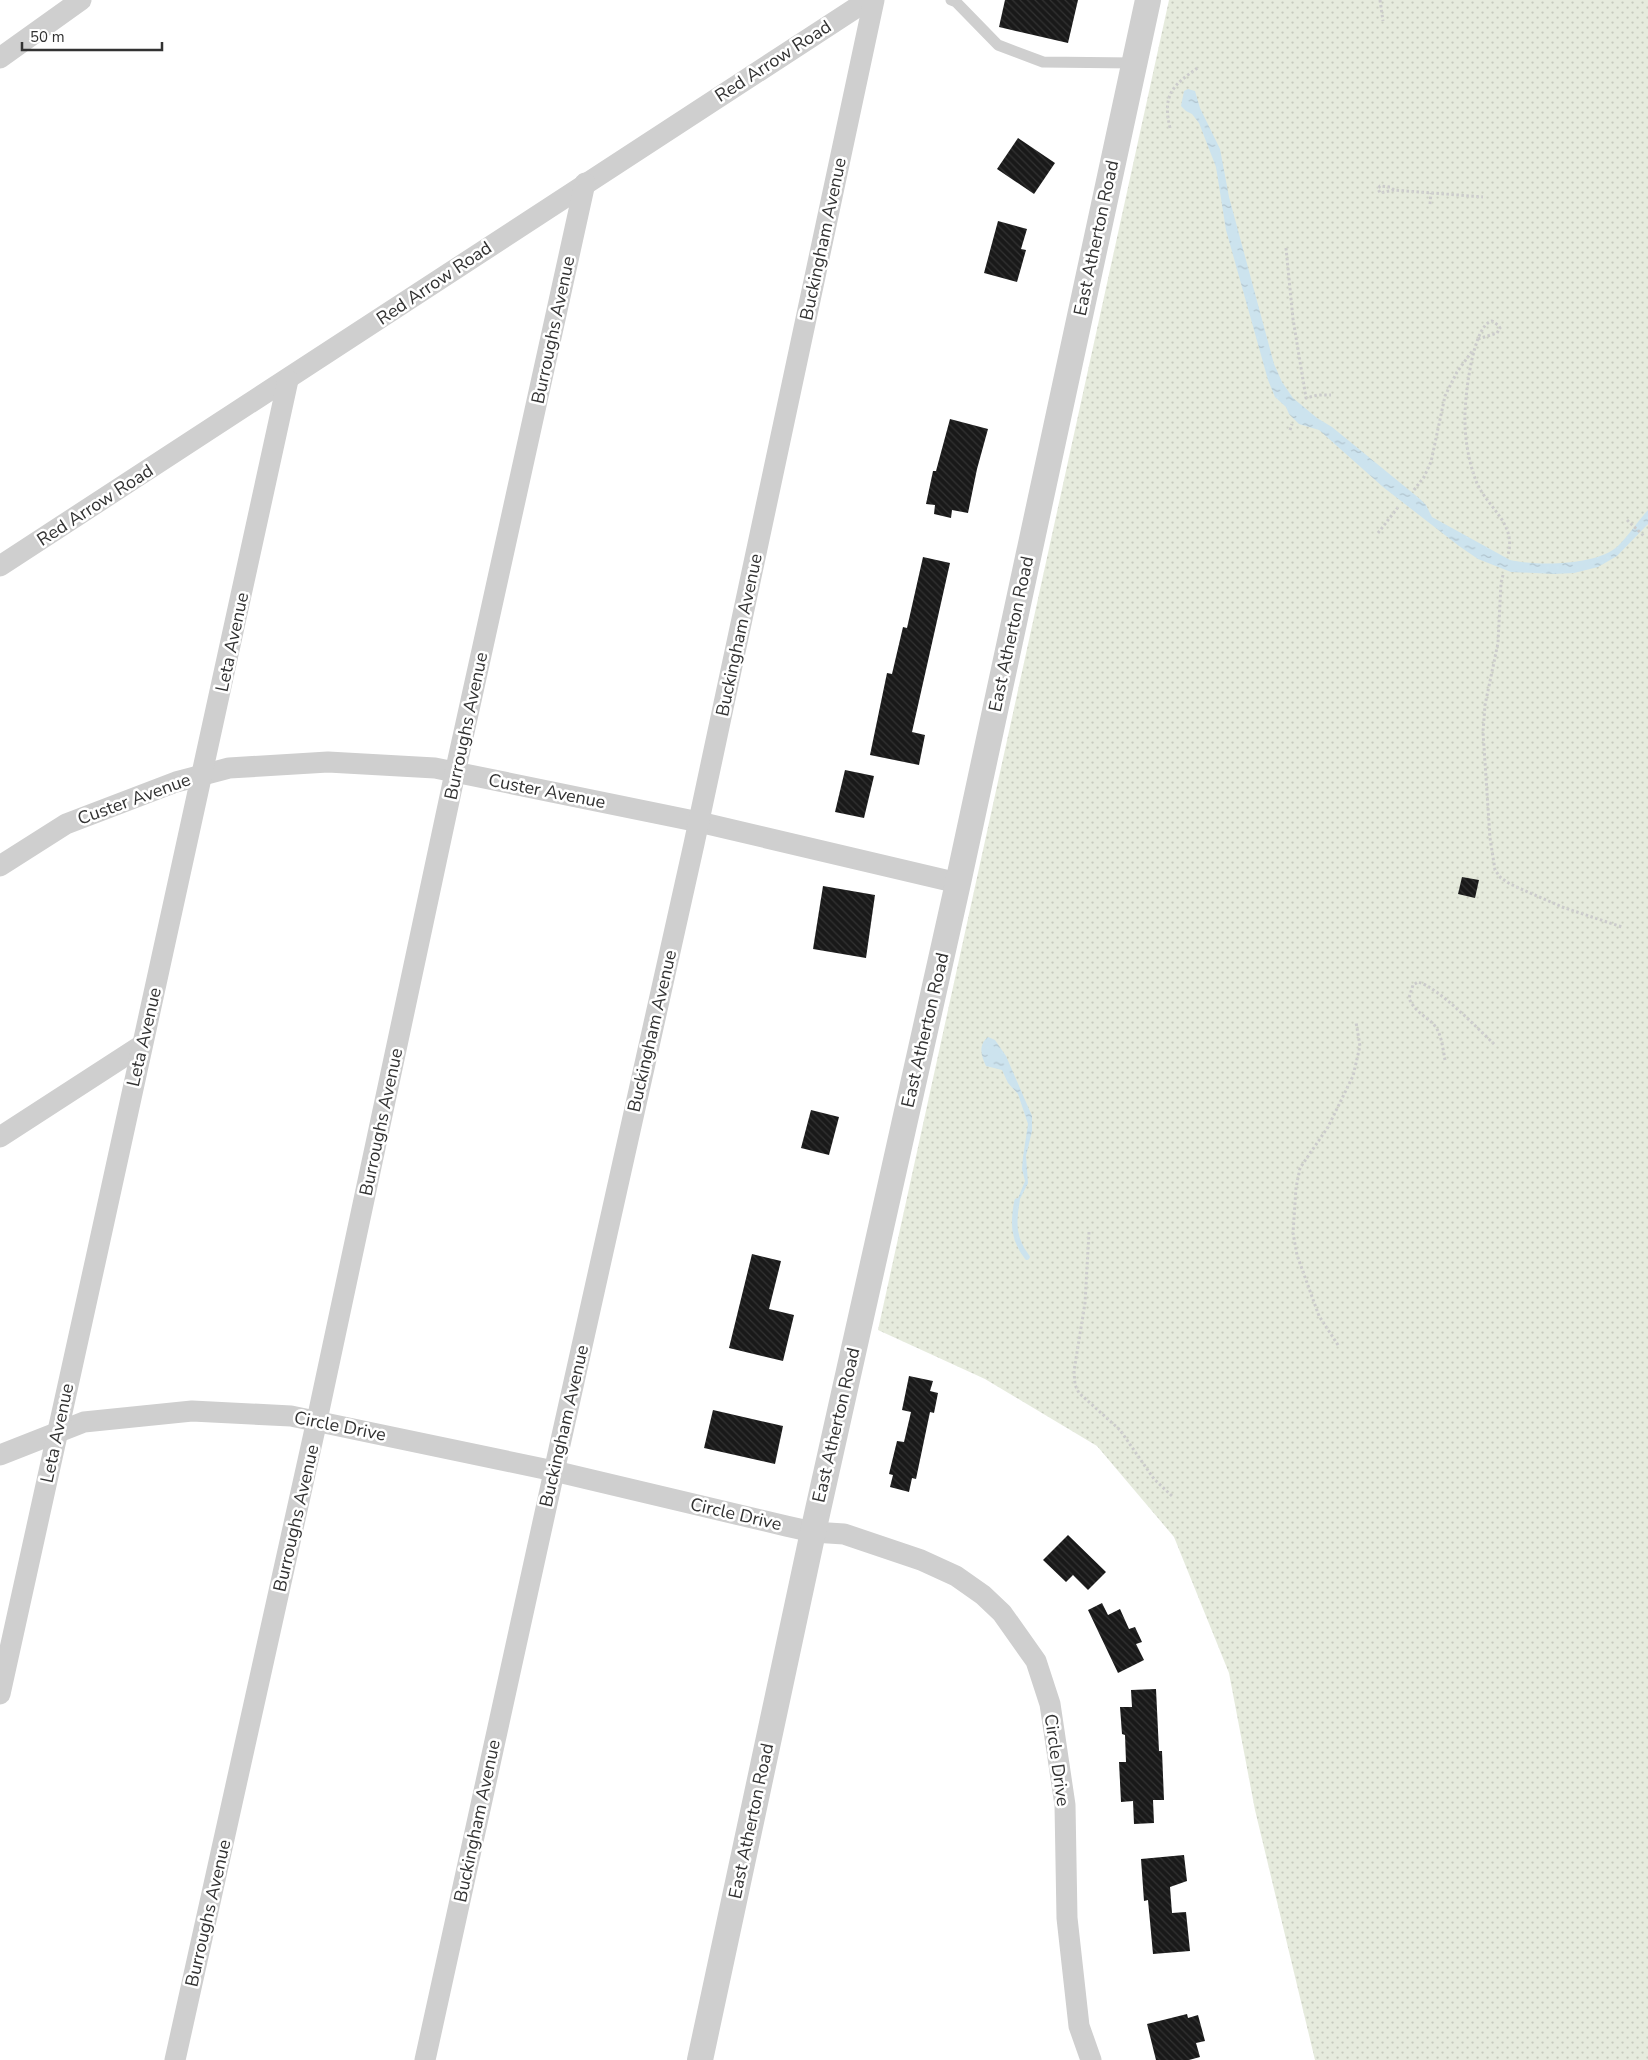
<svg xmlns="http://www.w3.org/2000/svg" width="1648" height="2060" font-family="'Nunito Sans',sans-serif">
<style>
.grass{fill:url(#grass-dots)}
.water{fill:url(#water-ripples)}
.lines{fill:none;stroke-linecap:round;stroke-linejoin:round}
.stream{stroke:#cce3ee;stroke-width:5.5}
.building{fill:url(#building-back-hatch)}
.path{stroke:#ccc;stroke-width:3;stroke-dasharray:2.5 2.5;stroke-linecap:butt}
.service{stroke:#cfcfcf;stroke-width:11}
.minor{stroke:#cfcfcf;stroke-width:21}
.tertiary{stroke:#cfcfcf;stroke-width:26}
.labels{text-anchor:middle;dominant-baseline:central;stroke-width:5;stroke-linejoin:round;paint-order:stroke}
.street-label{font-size:18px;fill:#323232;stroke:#fff}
</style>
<defs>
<pattern id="grass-dots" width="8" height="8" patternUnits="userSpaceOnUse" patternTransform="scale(1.25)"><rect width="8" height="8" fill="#e6ebdd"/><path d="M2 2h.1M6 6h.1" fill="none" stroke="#c6cabe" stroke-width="1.8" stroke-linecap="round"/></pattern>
<pattern id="water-ripples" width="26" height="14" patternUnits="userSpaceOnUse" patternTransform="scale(1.25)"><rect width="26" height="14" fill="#cce3ee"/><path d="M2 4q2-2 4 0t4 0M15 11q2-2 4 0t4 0" fill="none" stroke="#b0c3cd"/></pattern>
<pattern id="building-back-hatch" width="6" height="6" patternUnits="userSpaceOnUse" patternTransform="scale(1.25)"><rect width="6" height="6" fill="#191919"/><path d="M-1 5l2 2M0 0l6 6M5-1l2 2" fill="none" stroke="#323232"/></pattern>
</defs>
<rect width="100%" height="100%" fill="#fff"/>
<polygon class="grass" points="1169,0 1648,0 1648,2060 1315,2060 1255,1810 1229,1673 1174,1537 1097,1446 985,1379 878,1330"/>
<g class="water">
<path d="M1188 89 1195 91 1200 108 1220 149 1229 197 1274 364 1282 382 1293 398 1317 418 1332 427 1420 499 1426 505 1432 517 1510 560C1538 566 1596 566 1618 546 1629 535 1638 521 1648 510V524L1617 556 1598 567 1574 573 1554 574 1511 572 1478 559 1459 546 1383 487 1319 430 1299 424 1289 414 1286 407 1275 397 1268 380 1226 230 1216 167 1199 123 1192 114 1186 111 1181 106 1184 91Z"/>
<path d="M988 1037 995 1040 1006 1056 1032 1116V1131L1026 1156 1028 1183 1019 1201H1017L1025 1181 1022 1169 1023 1157 1028 1124 1018 1094 1008 1083 1002 1070 986 1066C981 1056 978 1045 988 1037Z"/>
</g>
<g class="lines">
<path class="stream" d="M1017 1201C1013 1223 1013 1239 1027 1257"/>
</g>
<g class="building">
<polygon points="1005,0 1078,0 1068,43 999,27"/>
<polygon points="1018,138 1055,163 1034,194 997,169"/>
<polygon points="998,221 1027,229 1021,249 1026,250 1017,282 984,273"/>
<polygon points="950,419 988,429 977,469 968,513 952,510 951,518 934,514 935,505 926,504 933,471 936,471"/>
<polygon points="923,557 950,563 912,732 925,735 919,765 870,755 887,673 892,674 903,627 907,628"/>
<polygon points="845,770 874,776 864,818 835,812"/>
<polygon points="1462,877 1479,880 1475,898 1458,894"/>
<polygon points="823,886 875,895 866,958 813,949"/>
<polygon points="811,1110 839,1117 829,1155 801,1148"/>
<polygon points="752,1254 781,1261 769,1309 794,1315 783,1361 729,1348"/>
<polygon points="909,1376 933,1381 930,1391 938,1393 934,1413 930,1412 916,1479 912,1478 909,1492 890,1487 893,1475 889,1474 897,1441 904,1442 911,1412 902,1410"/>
<polygon points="713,1410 783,1426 775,1464 704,1448"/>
<polygon points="1068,1535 1106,1572 1088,1590 1073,1575 1066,1582 1043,1560"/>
<polygon points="1102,1603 1108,1615 1120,1609 1129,1629 1135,1627 1142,1642 1136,1644 1144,1660 1118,1673 1088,1610"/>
<polygon points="1156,1689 1159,1751 1162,1751 1164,1800 1153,1800 1154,1823 1134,1824 1133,1801 1121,1802 1119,1762 1126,1762 1125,1735 1122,1734 1120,1707 1132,1707 1131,1690"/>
<polygon points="1184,1855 1187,1881 1170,1887 1172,1913 1186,1912 1190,1951 1153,1954 1148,1900 1144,1901 1141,1859"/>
<polygon points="1187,2014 1188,2018 1198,2015 1205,2041 1196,2043 1200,2057 1189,2060 1156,2060 1147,2024"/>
</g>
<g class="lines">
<g class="path">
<polyline points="1380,0 1383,21"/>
<path d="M1170 128C1162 94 1173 85 1199 67"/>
<polyline points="1394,190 1390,187 1380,186 1378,189 1380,193 1394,190 1483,197"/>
<polyline points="1430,204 1431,193"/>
<polyline points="1286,248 1293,319 1306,398 1318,395 1331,395"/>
<path d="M1478 339 1497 333 1500 328 1498 325 1492 321C1472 325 1464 403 1465 421 1465 441 1469 462 1476 481 1487 508 1517 523 1508 555"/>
<polyline points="1290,430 1292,424"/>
<polyline points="1414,490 1424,477 1431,462 1445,396 1457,372 1473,350"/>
<polyline points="1627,520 1645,537"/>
<polyline points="1378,533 1399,506"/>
<polyline points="1503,575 1501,583 1498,643 1485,705 1483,732 1490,838 1495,870 1501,878 1510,884 1562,907 1622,927"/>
<path d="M1445 1060C1443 1050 1442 1038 1437 1029 1430 1017 1416 1015 1409 998L1413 985 1418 982C1439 988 1476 1027 1494 1044"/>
<polyline points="1089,1232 1085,1303 1074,1371 1075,1385 1079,1393 1120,1430 1154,1479 1172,1496"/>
<polyline points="1338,1345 1319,1316 1297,1255 1293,1233 1296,1188 1300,1168 1328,1127 1353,1076 1360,1046 1356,1022"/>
</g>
<polyline class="service" points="951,0 956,2 998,45 1043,62 1134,63"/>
<g class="minor">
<polyline points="0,58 81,0"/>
<path d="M0 566C290 379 578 188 868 0"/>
<polyline points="0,866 66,824 176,782 229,768 328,762 435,768 699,822 958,883"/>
<polyline points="0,1137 142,1045"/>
<polyline points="0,1455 84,1422 192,1411 291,1416 554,1471 786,1526 813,1532 844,1534 921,1560 956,1576 983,1595 1002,1613 1036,1661 1050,1704 1065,1805 1067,1918 1079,2026 1091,2060"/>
<path d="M0 1694C96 1256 194 819 288 380"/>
<polyline points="175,2060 317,1420 455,773 585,183"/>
<polyline points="425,2060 561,1440 694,844 874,0"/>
</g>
<polyline class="tertiary" points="700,2060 813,1532 958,883 1148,0"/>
</g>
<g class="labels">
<g class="street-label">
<text transform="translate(773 61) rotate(-33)">Red Arrow Road</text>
<text transform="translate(1096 238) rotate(-78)">East Atherton Road</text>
<text transform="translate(823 239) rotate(-78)">Buckingham Avenue</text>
<text transform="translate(434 283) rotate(-34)">Red Arrow Road</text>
<text transform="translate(553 330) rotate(-78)">Burroughs Avenue</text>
<text transform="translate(95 505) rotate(-33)">Red Arrow Road</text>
<text transform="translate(1011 634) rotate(-78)">East Atherton Road</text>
<text transform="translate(739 635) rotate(-78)">Buckingham Avenue</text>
<text transform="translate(232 642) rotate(-78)">Leta Avenue</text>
<text transform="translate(466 726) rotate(-78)">Burroughs Avenue</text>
<text transform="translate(547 791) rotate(11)">Custer Avenue</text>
<text transform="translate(134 799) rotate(-20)">Custer Avenue</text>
<text transform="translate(925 1030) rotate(-77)">East Atherton Road</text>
<text transform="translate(652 1031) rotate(-77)">Buckingham Avenue</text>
<text transform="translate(144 1037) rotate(-77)">Leta Avenue</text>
<text transform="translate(381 1122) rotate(-78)">Burroughs Avenue</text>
<text transform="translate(836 1425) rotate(-77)">East Atherton Road</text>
<text transform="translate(340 1426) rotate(11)">Circle Drive</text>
<text transform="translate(564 1426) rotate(-77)">Buckingham Avenue</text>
<text transform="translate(57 1433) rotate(-78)">Leta Avenue</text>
<text transform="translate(736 1514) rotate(13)">Circle Drive</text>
<text transform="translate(296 1518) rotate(-77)">Burroughs Avenue</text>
<text transform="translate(1057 1760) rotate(82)">Circle Drive</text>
<text transform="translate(477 1821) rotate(-78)">Buckingham Avenue</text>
<text transform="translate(751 1821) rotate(-78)">East Atherton Road</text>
<text transform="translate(208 1913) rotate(-77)">Burroughs Avenue</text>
</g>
</g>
<path d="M22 42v8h140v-8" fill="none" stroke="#323232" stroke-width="2.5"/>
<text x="30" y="42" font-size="15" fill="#323232" stroke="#ffffff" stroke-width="4" paint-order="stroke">50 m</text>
</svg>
